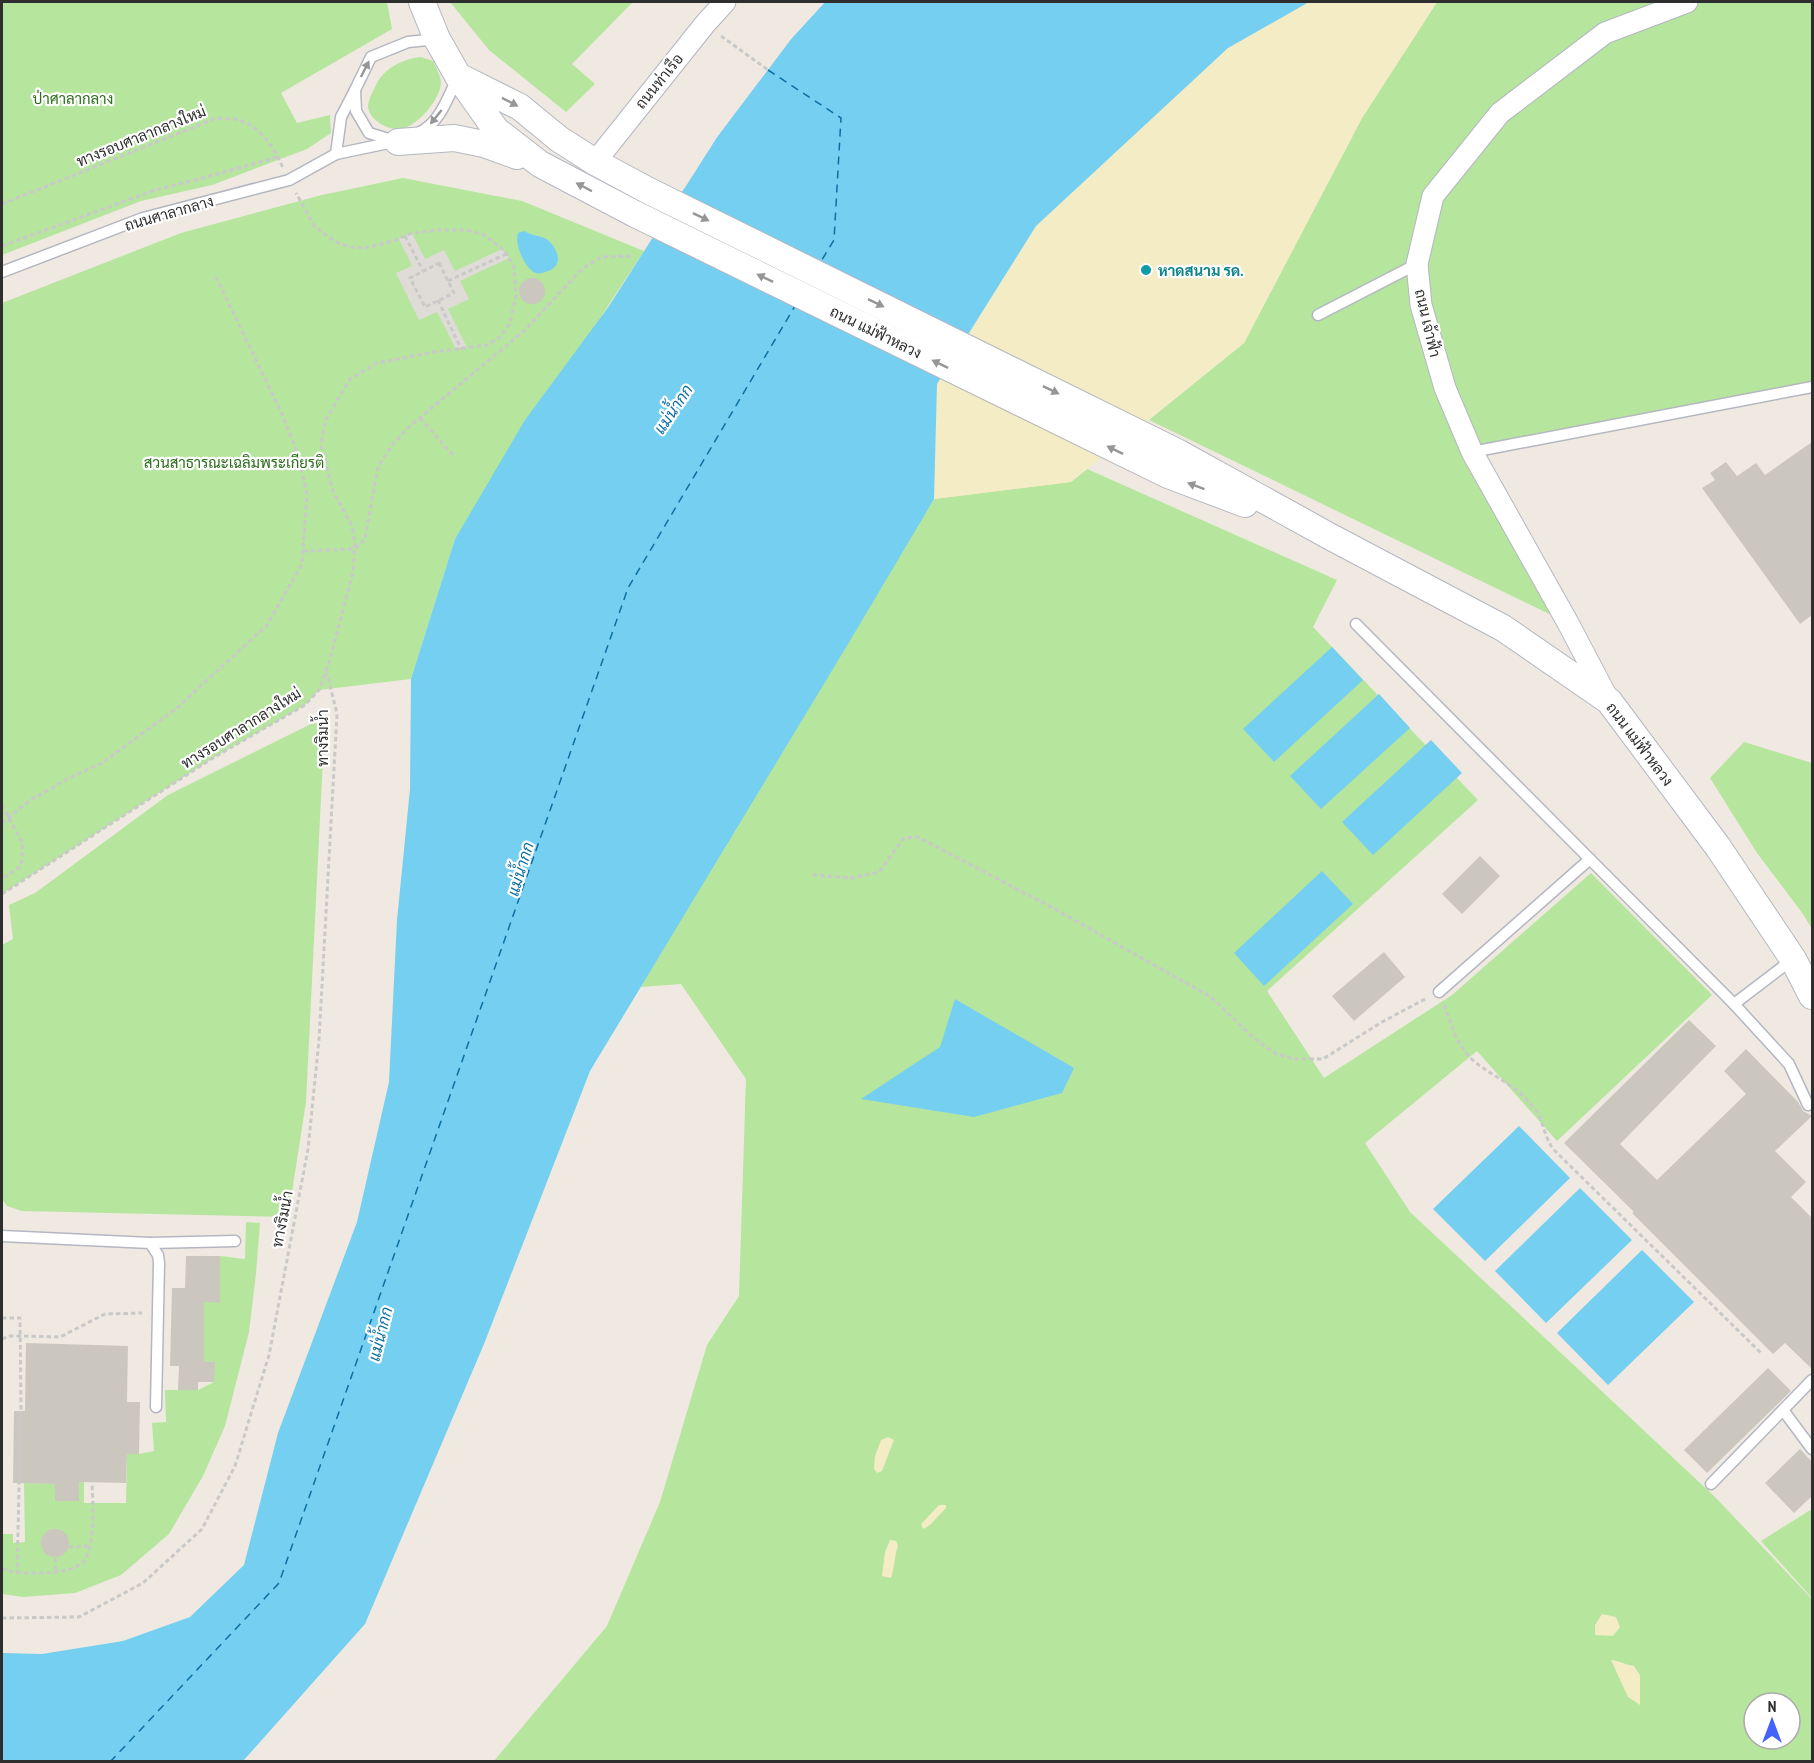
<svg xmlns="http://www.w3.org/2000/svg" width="1814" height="1763" font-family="'PT Sans Narrow',Sarabun,sans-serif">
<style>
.green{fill:#b6e59e;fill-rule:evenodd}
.sand{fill:#f3ecc5}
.plaza{fill:#dfdcd8}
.water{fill:#75cff0}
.pier{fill:#efe9e1}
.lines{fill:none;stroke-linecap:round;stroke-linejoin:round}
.ferry{stroke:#0d6fa3;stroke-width:1.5;stroke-dasharray:8 6;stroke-linecap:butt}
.building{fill:#cbc7bf}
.service-casing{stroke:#b4b7c1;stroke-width:13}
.minor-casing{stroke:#b4b7c1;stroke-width:23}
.tertiary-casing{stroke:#b4b7c1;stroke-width:28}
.path{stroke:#c9c9c9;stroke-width:3;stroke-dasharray:4.5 3;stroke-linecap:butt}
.service{stroke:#fff;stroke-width:10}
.minor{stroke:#fff;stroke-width:21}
.tertiary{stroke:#fff;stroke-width:26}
.oneway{fill:#969696}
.culture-dot{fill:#0f9aa8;stroke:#fff;stroke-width:2}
.labels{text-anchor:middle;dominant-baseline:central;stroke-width:4.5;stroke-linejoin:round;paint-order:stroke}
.street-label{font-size:15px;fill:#2e2e2e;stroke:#fff}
.park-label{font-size:15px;fill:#2c6e1b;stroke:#fff}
.culture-label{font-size:15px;font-weight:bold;fill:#0d838f;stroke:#fff;text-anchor:start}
.water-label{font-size:16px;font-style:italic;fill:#0d6fa3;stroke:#fff}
</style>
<rect width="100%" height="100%" fill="#efe9e1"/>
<g class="green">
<polygon points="2,2 387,2 392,29 281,93 297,123 330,115 331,133 307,149 212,185 141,201 2,255"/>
<polygon points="450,2 633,2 572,64 595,84 566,112 489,50"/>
<polygon points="1437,2 1812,2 1812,387 1472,452 1568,623 1149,420 1244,343 1362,118"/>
<path d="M421 57 433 61C436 67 440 75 441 82 441 99 417 127 400 129 388 130 370 121 368 107 368 100 373 91 376 85 384 68 403 59 421 57Z"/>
<polygon points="403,178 522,201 644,251 455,539 411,679 319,690 305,705 213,758 2,894 2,303 181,233 322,195"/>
<path d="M1087 469 1337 580 1313 627 1478 800 1267 991 1324 1078 1452 995 1591 873 1712 995 1557 1141 1477 1051 1365 1143 1410 1212 1714 1496 1812 1599V1761L493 1762 607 1626 660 1502 707 1345 739 1296 746 1079 681 984 641 987 696 870 934 499 1071 482ZM1754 1703H1790V1739H1754Z"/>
<polygon points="325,717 306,1102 288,1217 22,1211 7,1206 2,1199 2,945 13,939 9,905 35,893 168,795"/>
<polygon points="1744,742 1812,763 1812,929 1803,914 1757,853 1710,778"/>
<polygon points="246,1222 260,1223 256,1273 249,1332 225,1426 203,1476 169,1534 121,1575 75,1593 23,1597 2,1594 2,1534 13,1534 13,1543 25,1542 24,1483 55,1484 55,1501 78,1501 79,1482 84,1482 84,1503 126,1503 127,1454 139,1454 154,1451 152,1423 166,1422 165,1390 198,1390 214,1382 214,1362 204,1361 204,1302 220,1302 220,1256 245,1259"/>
<polygon points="1812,1509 1812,1598 1761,1541"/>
</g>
<g class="sand">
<polygon points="1309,2 1437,2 1362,118 1244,343 1071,482 934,499 937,384 1036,226 1228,48"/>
<polygon points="888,1437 894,1440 882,1471 877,1473 874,1469 875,1456 881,1440"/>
<polygon points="939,1505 946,1505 946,1508 930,1525 923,1529 921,1524"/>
<path d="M890 1540 896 1541 898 1546C894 1557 895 1567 891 1578L882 1576 885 1552Z"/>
<polygon points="1602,1614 1616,1617 1620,1627 1613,1636 1595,1635 1595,1625"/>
<path d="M1611 1660C1620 1661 1626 1665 1634 1666L1640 1675V1705L1628 1697Z"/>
</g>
<polygon class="plaza" points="412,233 425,259 444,250 455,271 502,249 509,258 460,281 469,299 448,309 467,348 456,349 437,312 419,320 396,273 412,266 399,239"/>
<g class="water">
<polygon points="825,2 1309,2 1228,48 1036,226 937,384 934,499 848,644 590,1071 484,1344 365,1624 243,1761 2,1762 2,1653 42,1654 123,1641 190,1617 244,1565 278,1433 357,1222 389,1082 397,920 410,789 411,679 455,539 525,420 609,306 717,137 791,39"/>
<path d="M524 231C531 236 542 235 549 241 560 252 563 268 545 272 543 273 538 274 536 273 529 271 524 261 521 255 518 248 516 240 518 233Z"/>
<polygon points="1332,647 1363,680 1274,762 1243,729"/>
<polygon points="1379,694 1410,728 1321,809 1290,776"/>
<polygon points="1431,740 1462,773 1373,855 1342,822"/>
<polygon points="1322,871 1353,904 1264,986 1234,953"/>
<polygon points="955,999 1074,1068 1062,1093 974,1117 861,1099 940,1047"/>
<polygon points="1519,1126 1570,1178 1485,1261 1433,1209"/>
<polygon points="1580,1188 1632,1240 1546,1323 1495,1271"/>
<polygon points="1642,1250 1694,1302 1608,1385 1557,1333"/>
</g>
<polygon class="pier" points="821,2 825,2 791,39 717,137 684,189 682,187 715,136 788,38"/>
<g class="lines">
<g class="ferry">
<polyline points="768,70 841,118 834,240 820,263"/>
<polyline points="110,1762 279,1583 628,588 795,306"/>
</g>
</g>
<g class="building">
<circle cx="532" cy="291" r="13"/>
<polygon points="1812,442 1812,615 1800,624 1702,488 1715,480 1710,473 1726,462 1737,476 1756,463 1765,475"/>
<polygon points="1480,856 1500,876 1462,914 1442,894"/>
<polygon points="1384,952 1405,977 1354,1021 1332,996"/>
<polygon points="1689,1020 1716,1046 1620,1144 1657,1180 1746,1094 1724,1071 1746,1049 1798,1102 1803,1111 1812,1116 1775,1151 1806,1182 1791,1197 1812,1218 1812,1369 1785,1343 1773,1354 1632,1213 1634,1212 1564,1143"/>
<polygon points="186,1256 220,1256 220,1303 204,1302 204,1361 215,1362 214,1382 198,1382 198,1390 178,1390 179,1366 170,1366 172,1288 185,1288"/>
<polygon points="26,1343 128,1346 127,1402 140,1402 139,1454 127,1454 126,1483 79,1482 79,1501 55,1501 55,1484 13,1483 14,1411 25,1411"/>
<polygon points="1768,1368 1791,1391 1707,1473 1684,1450"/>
<polygon points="1800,1449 1812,1462 1812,1496 1794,1513 1765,1483"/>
<circle cx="55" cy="1543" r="14"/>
</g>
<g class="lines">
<defs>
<g id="service">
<path d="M418 133C440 124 449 95 458 76"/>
<polyline points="395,141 369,133 356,111 355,90 371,57 408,42 437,39"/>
<polyline points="336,154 341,117 355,90"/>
<polyline points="2,272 143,218 289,180 336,154 398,141"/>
<polyline points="1318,315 1417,264"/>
<polyline points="1472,452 1812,387"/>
<polyline points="1356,624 1734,1004 1789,1064 1808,1105"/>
<polyline points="1439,992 1590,859"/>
<polyline points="1734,1004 1793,959"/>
<polyline points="2,1236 150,1243 158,1255 159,1263 156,1407"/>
<polyline points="150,1243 235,1241"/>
<polyline points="1783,1410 1812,1449"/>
<polyline points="1711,1484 1812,1380"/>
</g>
<g id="minor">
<polyline points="595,162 705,24 725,2"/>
<polyline points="1609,701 1568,623 1472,452 1445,388 1421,305 1417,264 1433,196 1500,113 1605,33 1687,2"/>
</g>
<g id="tertiary">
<polyline points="422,2 437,39 458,76 496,130 540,164 635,214 1168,475 1245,504"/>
<polyline points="458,76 520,107 559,139 595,162 649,191 1179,453 1329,536 1503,628 1609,701 1718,847 1793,959 1812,996"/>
<polyline points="398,142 454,138 484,144 517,156"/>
</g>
</defs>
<use href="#service" class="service-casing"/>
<use href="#minor" class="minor-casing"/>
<use href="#tertiary" class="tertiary-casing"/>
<g class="path">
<polyline points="721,36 768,70"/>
<path d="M2 204 217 118C225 119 235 118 242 121 263 129 275 150 283 168"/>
<polyline points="405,236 423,271"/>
<polyline points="2,246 155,190 199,179 278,157"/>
<polygon points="439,263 454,293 425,307 410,278"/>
<polyline points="448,281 506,254"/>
<polyline points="438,300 461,349"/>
<polyline points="420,418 453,455"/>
<polyline points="303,551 355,549 365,539 378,467 392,445 410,426 524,331 582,269 601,257 631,256"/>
<polyline points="2,805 23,844 21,866 2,879"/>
<polyline points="2,823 29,801 69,778 102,763 177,708 267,625 302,564 307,494 299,457 282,414 215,275"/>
<polyline points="813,875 851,878 879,872 904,838 918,837 1053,908 1211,997 1254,1038 1276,1054 1296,1059 1323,1059 1382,1022 1427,998"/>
<polyline points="2,894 213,758 305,705 319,690 329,663 353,572 355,543 352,526 333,491 321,446 325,421 350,379 377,363 434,352 487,345 500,337 510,323 516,295 514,267 505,251 484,235 467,230 439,230 412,233 394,241 365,248 351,247 336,242 315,227 296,193"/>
<path d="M1444 1005C1452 1025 1457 1048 1475 1062 1492 1076 1512 1083 1527 1100 1531 1105 1536 1110 1539 1115 1544 1127 1545 1137 1553 1149L1761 1353"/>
<polyline points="2,1318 20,1318 21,1407 17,1573"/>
<polyline points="2,1339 10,1336 20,1336 60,1337 105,1314 142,1313"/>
<polyline points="69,1547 90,1546"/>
<polyline points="55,1558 56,1572"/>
<path d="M2 1568C14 1574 28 1573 42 1573 56 1572 70 1572 82 1563 96 1552 93 1500 92 1483"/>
<polyline points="2,1618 79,1617 143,1583 202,1529 235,1466 269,1355 308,1149 319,1040 337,714 327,673"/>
</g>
<use href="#service" class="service"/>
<use href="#minor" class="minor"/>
<use href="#tertiary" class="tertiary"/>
</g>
<defs><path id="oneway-solid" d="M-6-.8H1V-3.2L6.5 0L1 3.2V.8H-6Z" transform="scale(1.5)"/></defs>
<g class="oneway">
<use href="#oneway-solid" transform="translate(365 69) rotate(-63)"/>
<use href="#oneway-solid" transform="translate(510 102) rotate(27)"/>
<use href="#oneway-solid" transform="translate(436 117) rotate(129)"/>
<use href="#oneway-solid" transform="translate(584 187) rotate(-152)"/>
<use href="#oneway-solid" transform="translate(701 217) rotate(26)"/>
<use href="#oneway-solid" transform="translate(765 278) rotate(-154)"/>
<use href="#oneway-solid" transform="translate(876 303) rotate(26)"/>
<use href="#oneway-solid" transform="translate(940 364) rotate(-154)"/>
<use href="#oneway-solid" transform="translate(1051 390) rotate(26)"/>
<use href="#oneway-solid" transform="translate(1115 450) rotate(-154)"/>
<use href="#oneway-solid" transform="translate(1196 486) rotate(-159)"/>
</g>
<circle class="culture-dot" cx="1146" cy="270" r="6"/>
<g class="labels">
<g class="street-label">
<text transform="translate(659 81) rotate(-51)">ถนนท่าเรือ</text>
<text transform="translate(141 136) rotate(-22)">ทางรอบศาลากลางใหม่</text>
<text transform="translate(169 213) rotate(-16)">ถนนศาลากลาง</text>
<text transform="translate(1428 323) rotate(77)">ถนน เจ้าฟ้า</text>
<text transform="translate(876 332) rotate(26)">ถนน แม่ฟ้าหลวง</text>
<text transform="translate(241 728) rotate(-32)">ทางรอบศาลากลางใหม่</text>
<text transform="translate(322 738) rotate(-90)">ทางริมน้ำ</text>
<text transform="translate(1640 744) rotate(53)">ถนน แม่ฟ้าหลวง</text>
<text transform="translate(282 1219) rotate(-79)">ทางริมน้ำ</text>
</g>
<g class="park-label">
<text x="73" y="98">ป่าศาลากลาง</text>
<text x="234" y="462">สวนสาธารณะเฉลิมพระเกียรติ</text>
</g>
<g class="culture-label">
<text x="1158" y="270">หาดสนาม รด.</text>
</g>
<g class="water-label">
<text transform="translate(673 409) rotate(-56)">แม่น้ำกก</text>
<text transform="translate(520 869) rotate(-73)">แม่น้ำกก</text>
<text transform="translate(380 1334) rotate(-76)">แม่น้ำกก</text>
</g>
</g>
<rect width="1814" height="1763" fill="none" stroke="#2e2e2e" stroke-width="6"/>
<g transform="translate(1772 1721)"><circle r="28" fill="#ffffff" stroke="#ababab" stroke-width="1.5"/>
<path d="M0-4.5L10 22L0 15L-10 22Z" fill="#4264fb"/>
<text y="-9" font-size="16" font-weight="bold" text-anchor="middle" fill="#2e2e2e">N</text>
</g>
</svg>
